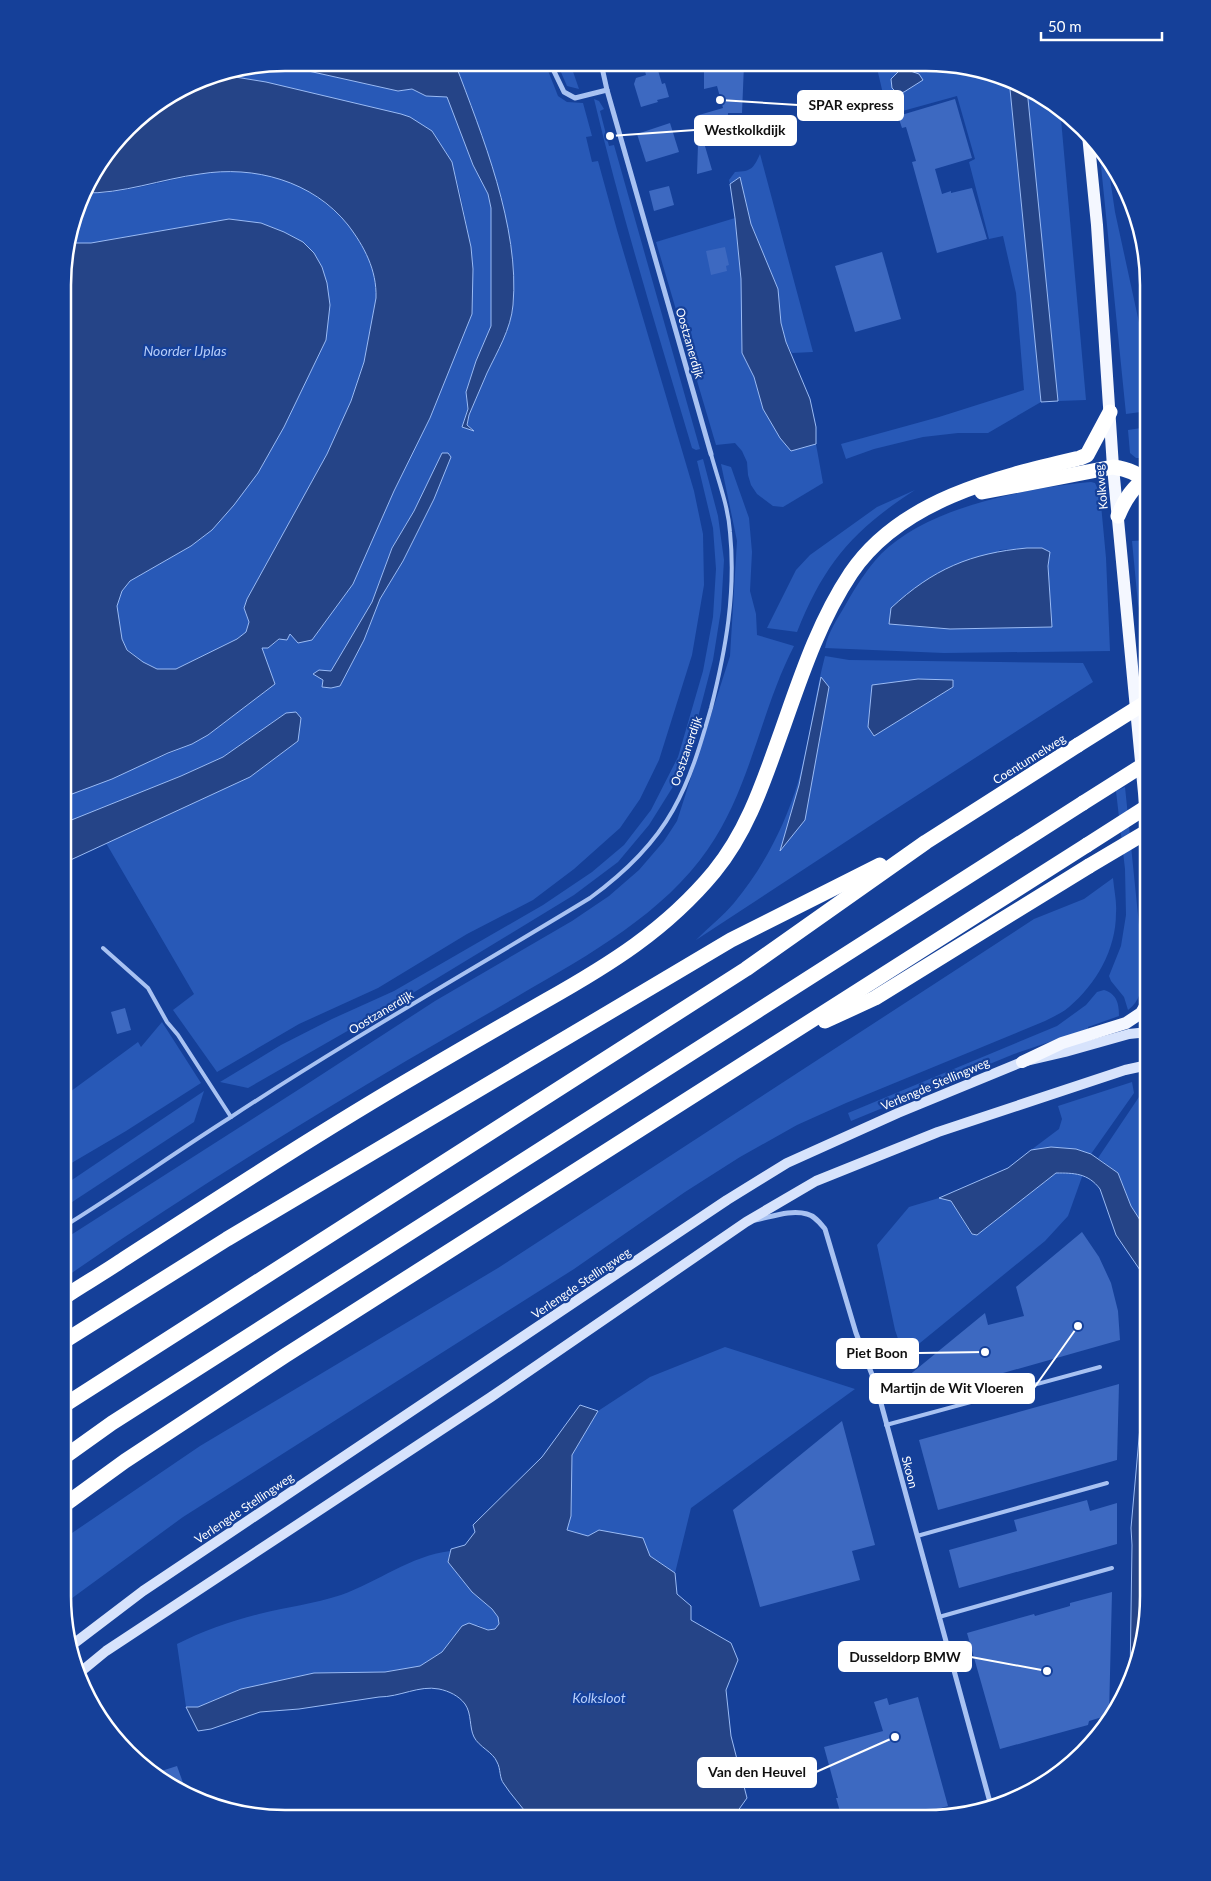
<svg xmlns="http://www.w3.org/2000/svg" width="1211" height="1881" font-family="Lato,sans-serif">
<style>
.green{fill:#2859b7;fill-rule:evenodd}
.water{fill:#254487;stroke:#9abbf5}
.building{fill:#3d69c1}
.lines{fill:none;stroke-linecap:round;stroke-linejoin:round}
.service{stroke:#a8c2f2;stroke-width:4}
.minor{stroke:#a8c2f2;stroke-width:5}
.secondary{stroke:#d7e3fc;stroke-width:10}
.primary{stroke:#f4f7ff;stroke-width:12}
.motorway{stroke:#fff;stroke-width:15}
.motorway-bridge{stroke:#fff;stroke-width:15}
.labels{text-anchor:middle;dominant-baseline:central;stroke-width:4.5;stroke-linejoin:round;paint-order:stroke}
.street-label{font-size:12px;fill:#fff;stroke:#154099}
.water-label{font-size:14px;font-style:italic;fill:#b5ccf9;stroke:#154099}
.rim{fill:none;stroke:#fff;stroke-width:2.5}
.leader{fill:none;stroke:#fff;stroke-width:2}
.callout-dot{fill:#fff;stroke:#154099;stroke-width:2}
.callout{fill:#fff;stroke:#fff;stroke-width:2}
.callout-label{font-size:14px;text-anchor:middle;font-weight:bold;fill:#111}
</style>
<rect width="100%" height="100%" fill="#154099"/>
<g class="green">
<path d="M455 63H545L558 96 567 102 583 103 592 136 586 137 592 162 598 161 617 230 694 491 703 534 704 585 692 655 659 760 640 799 620 828 574 869 533 900 467 934 378 988 299 1024 217 1072 173 1010 194 994 106 843 250 777 298 741 301 718 286 713 223 757 181 776 64 823V797L192 744 208 735 275 684 262 648H268L289 633 312 640 353 584 394 491 430 418 472 314 471 247 460 193 452 162 432 131 266 82 223 75 277 64 398 91 412 89 426 96H447L473 165 488 194 491 208V326L476 361 466 392 468 409 462 427 473 430 467 425 469 415C475 401 481 387 487 373 497 352 511 329 513 305 520 226 482 136 455 63ZM434 499 403 561 380 599 364 640 340 686 331 688 322 687 323 680 319 670 331 672 372 602 392 548 414 511Z"/>
<polygon points="557,63 570,63 579,89 567,86"/>
<polygon points="876,64 955,64 1009,79 1041,402 988,433 958,433 923,437 874,449 846,459 841,444 939,417 1024,390 1016,293 1003,236 989,239 969,162 975,159 957,96 888,115"/>
<polygon points="1027,89 1060,108 1086,400 1058,401"/>
<path d="M594 99 599 101 604 109 600 111 609 146 614 145 700 449 696 450 692 448C658 333 622 217 594 99Z"/>
<polygon points="1099,146 1107,158 1115,212 1145,350 1148,376 1148,411 1126,414"/>
<path d="M760 154 813 352 792 353 786 342 781 323 778 289 751 224 740 177 730 184 729 180 735 172C752 171 753 169 760 154Z"/>
<path d="M218 172C235 172 252 171 268 175 322 188 378 239 376 298L364 362 351 401 327 454 247 599 244 608 249 622 246 632 237 639 176 669H157L143 662 127 649 122 639 116 606 122 591 130 581 191 546 212 530 258 473 284 427 326 340 330 305 327 283 322 267 314 253 303 242 284 232 261 223 229 219 91 243H68L83 193C129 195 173 176 218 172Z"/>
<polygon points="735,218 741,279 742,353 754,377 763,409 791,451 816,444 823,483 783,507 773,506 757,494 751,485 748,475 747,462 742,451 735,443 716,445 656,242"/>
<polygon points="1148,427 1148,458 1136,458 1130,453 1128,430"/>
<polygon points="703,459 718,516 724,560 721,610 713,660 691,744 674,785 649,825 618,862 574,895 398,1002 248,1088 220,1082 281,1045 332,1019 394,991 543,905 592,872 624,845 651,810 678,757 703,671 713,617 716,569 713,528 697,461"/>
<path d="M721 464 731 467 749 518 752 552 750 591 756 614 757 635 794 646C760 712 751 787 708 849 664 913 589 955 523 993 484 1016 445 1038 406 1061 290 1130 174 1202 63 1279V1240L301 1088 435 1001 572 921 609 896 639 870 664 841 677 821 730 656 737 541Z"/>
<path d="M1091 482 1095 483 1100 494 1106 558 1110 651 944 653 825 648C828 632 838 618 846 604 856 586 867 569 881 554 928 507 1026 488 1091 482ZM1027 548H1042L1049 552 1048 566 1052 627 950 629 908 626 1000 550Z"/>
<path d="M915 490C853 530 824 564 797 632L767 628 796 570 810 555 877 507Z"/>
<polygon points="1148,540 1148,648 1138,604 1132,541"/>
<path d="M825 656 849 660 1083 663 1093 682 885 816 696 940C709 927 723 916 734 903 763 868 785 826 798 782 810 741 814 698 825 656ZM887 684 953 687 874 736 868 727 872 685Z"/>
<path d="M1125 787 1144 974 1142 975C1142 989 1140 1001 1128 1010L1124 997 1111 981 1109 976 1121 946 1126 915 1125 869 1116 791Z"/>
<path d="M1113 878C1114 890 1117 902 1116 913 1116 950 1096 984 1069 1007 1062 1013 1053 1017 1045 1021L846 1103 797 1125 740 1157 685 1192 574 1269 183 1517 64 1604 63 1596V1540L72 1533 200 1446 498 1268 1034 919 1084 899Z"/>
<path d="M1104 990C1117 994 1119 1004 1119 1016L1088 1027V1029L1014 1054 851 1121 848 1113 1057 1026 1086 1005 1097 992Z"/>
<polygon points="162,1022 201,1083 126,1131 63,1168 63,1097 138,1042 141,1047"/>
<path d="M1132 1082 1134 1093 1091 1154C1070 1147 1053 1146 1031 1150L1059 1129 1062 1119 1058 1106Z"/>
<polygon points="1141,1085 1148,1086 1148,1228 1140,1220 1131,1206 1118,1173 1098,1158 1141,1094"/>
<polygon points="204,1091 194,1122 63,1208 63,1186"/>
<polygon points="1056,1173 1083,1174 1068,1216 1045,1241 904,1356 895,1330 877,1245 909,1207 939,1198 951,1201 971,1234 977,1235"/>
<polygon points="725,1347 855,1389 691,1508 675,1573 650,1556 567,1530 571,1516 572,1455 598,1411 650,1377"/>
<path d="M450 1551 448 1562 472 1592 492 1609 498 1617 499 1624 495 1629 488 1630 478 1625 452 1638 442 1652 420 1666 385 1672 314 1673 241 1689 198 1707H186L177 1644C203 1631 231 1621 259 1614 287 1607 314 1604 341 1595 378 1582 410 1556 450 1551Z"/>
</g>
<g class="water">
<path d="M285 63H455C482 135 520 227 513 305 511 329 497 352 487 373 481 387 475 401 469 415L467 425 474 431 462 427 468 409 466 392 476 361 491 326V208L488 194 473 165 447 97 426 96 412 89 398 91 277 64Z"/>
<polygon points="902,68 919,74 923,80 904,92 898,94 892,88 891,79"/>
<path d="M223 75 266 82 401 114 410 117 432 131 452 162 471 247 473 269 472 314 430 418 394 491 353 584 312 640 298 643 290 634 287 640 279 639 268 648H262L275 684 208 735 192 744 168 753 112 779 64 797V256L68 243H91L229 219 261 223 284 232 303 242 314 253 322 267 327 283 330 305 326 340 284 427 258 473 234 505 212 530 191 546 130 581 122 591 117 606 122 639 127 650 143 662 157 669H176L237 639 246 632 249 622 244 608 247 599 327 454 351 401 364 362 376 298C377 270 364 246 348 225 313 181 254 165 200 174 161 179 123 194 83 193L86 186 138 118 200 79Z"/>
<polygon points="1009,79 1027,89 1058,401 1041,402"/>
<polygon points="740,177 751,224 778,289 781,323 786,342 810,399 816,427 816,444 791,451 780,438 763,409 754,377 742,353 741,279 735,218 730,184"/>
<polygon points="442,453 448,453 451,457 434,499 403,561 380,599 364,640 340,686 331,688 322,687 323,680 313,674 319,670 331,671 372,602 392,548 414,511"/>
<path d="M1027 548H1042L1050 552 1048 566 1052 627 950 629 889 624 891 608C933 569 971 553 1027 548Z"/>
<polygon points="821,677 829,687 805,820 780,851 799,785"/>
<polygon points="918,679 953,680 953,687 874,736 868,727 872,685"/>
<polygon points="296,712 301,718 298,741 250,777 64,863 64,823 181,776 223,757 286,713"/>
<path d="M1051 1147 1076 1149 1091 1154 1118 1173 1131 1206 1140 1220 1148 1228V1611L1137 1668 1130 1680 1132 1545 1131 1528 1140 1427 1142 1362 1146 1300 1140 1270 1116 1235 1100 1189C1088 1173 1074 1173 1056 1173L977 1235 972 1234 951 1201 939 1198 1008 1168 1031 1150Z"/>
<path d="M580 1405 598 1411 572 1455 571 1516 567 1530 588 1536 599 1530 643 1538 650 1556 675 1573 677 1594 691 1606V1620L731 1643 738 1660 726 1690 731 1736 747 1798 737 1812 739 1818 529 1817C521 1805 511 1795 504 1784 499 1778 501 1769 497 1762 493 1752 479 1747 474 1737 469 1727 472 1714 465 1704 459 1696 449 1691 439 1689 419 1685 400 1697 379 1697L299 1709 260 1712 211 1729 198 1731 186 1707H198L241 1689 314 1673 385 1672 420 1666 442 1652 462 1626 469 1623 488 1630 495 1629 499 1624 498 1617 492 1609 472 1592 448 1562 451 1549 465 1545 475 1532 473 1525 542 1457Z"/>
</g>
<g class="building">
<polygon points="704,64 744,64 742,113 728,113 727,137 702,136 712,170 697,174 699,115 723,108 717,86 704,89"/>
<polygon points="657,67 662,84 665,83 669,97 657,100 658,102 641,107 634,84 636,78 646,75 645,71"/>
<polygon points="955,99 972,158 935,169 942,194 951,191 951,193 972,188 987,239 937,253 912,162 916,161 906,127 902,128 898,116"/>
<polygon points="670,123 679,152 646,162 637,134"/>
<polygon points="669,186 674,205 654,211 649,191"/>
<polygon points="725,247 729,265 726,266 727,271 711,275 706,251"/>
<polygon points="882,252 901,319 855,332 835,266"/>
<polygon points="125,1008 131,1030 117,1034 111,1012"/>
<polygon points="1082,1232 1099,1257 1111,1283 1118,1311 1120,1340 961,1385 964,1394 933,1402 930,1393 907,1400 902,1381 985,1313 988,1325 1024,1316 1016,1287"/>
<polygon points="1119,1384 1117,1460 938,1510 919,1440"/>
<polygon points="842,1421 875,1545 852,1551 860,1580 760,1607 733,1510"/>
<polygon points="1087,1500 1090,1511 1117,1503 1117,1544 959,1588 949,1550 1017,1531 1014,1520"/>
<polygon points="1112,1592 1109,1715 1089,1721 1088,1725 1000,1749 967,1633 1034,1614 1035,1616 1070,1606 1070,1603"/>
<polygon points="918,1697 948,1806 931,1811 933,1817 926,1818 842,1818 836,1798 838,1798 824,1747 883,1731 874,1702 887,1698 889,1705"/>
<polygon points="177,1766 187,1794 152,1774"/>
</g>
<g class="lines">
<g class="service">
<polyline points="103,948 148,988 167,1022 178,1035 231,1117"/>
<path d="M63 1227C120 1192 174 1153 231 1117 348 1040 470 971 590 898 623 874 653 846 673 810 691 778 701 743 711 708 726 649 736 592 730 532 728 505 718 480 711 454"/>
<polyline points="886,1425 1100,1367"/>
<polyline points="917,1536 1107,1483"/>
<polyline points="939,1617 1112,1568"/>
</g>
<g class="minor">
<polyline points="550,63 564,92 575,98 607,90"/>
<polyline points="601,63 607,90 711,454"/>
<path d="M755 1220C771 1217 791 1209 807 1214 815 1216 820 1223 825 1229L856 1333 876 1385 991 1806"/>
</g>
<g class="secondary">
<polyline points="72,1645 143,1591 727,1200 787,1163 898,1113 1022,1062 1065,1052 1129,1034 1148,1032"/>
<polyline points="78,1674 106,1651 491,1397 746,1222 816,1181 938,1132 1125,1070 1148,1065"/>
</g>
<g class="primary">
<polyline points="1088,135 1097,225 1113,467 1148,835"/>
<polyline points="1022,1062 1062,1043 1126,1023 1141,1013 1148,1001"/>
</g>
<g class="motorway">
<path d="M982 492 1113 467C1127 469 1139 473 1148 483"/>
<path d="M1118 516C1125 499 1133 487 1148 476"/>
<polyline points="825,1021 875,998 1089,866"/>
<path d="M63 1298C82 1285 102 1274 121 1261 220 1197 318 1133 419 1074 461 1049 503 1025 545 1001 609 965 666 930 714 872 748 831 764 780 782 730 801 676 819 621 851 573 901 499 999 477 1080 458L1087 455 1110 412"/>
<polyline points="63,1342 227,1239 731,940 880,865"/>
<polyline points="63,1406 746,969 926,842 1078,745"/>
<polyline points="63,1458 112,1423 1083,803"/>
<polyline points="63,1506 125,1461 286,1355 1087,845"/>
</g>
<g class="motorway-bridge">
<polyline points="1078,745 1148,701"/>
<polyline points="1083,803 1148,762"/>
<polyline points="1087,845 1148,806"/>
<polyline points="1089,866 1148,831"/>
</g>
</g>
<g class="labels">
<g class="street-label">
<text transform="translate(690 343) rotate(74)">Oostzanerdijk</text>
<text transform="translate(1101 487) rotate(-96)">Kolkweg</text>
<text transform="translate(686 751) rotate(-71)">Oostzanerdijk</text>
<text transform="translate(1029 759) rotate(-32)">Coentunnelweg</text>
<text transform="translate(381 1012) rotate(-31)">Oostzanerdijk</text>
<text transform="translate(935 1084) rotate(-23)">Verlengde Stellingweg</text>
<text transform="translate(581 1283) rotate(-34)">Verlengde Stellingweg</text>
<text transform="translate(910 1472) rotate(75)">Skoon</text>
<text transform="translate(244 1508) rotate(-34)">Verlengde Stellingweg</text>
</g>
<g class="water-label">
<text x="185" y="350">Noorder IJplas</text>
<text x="599" y="1697">Kolksloot</text>
</g>
</g>
<path d="M0 0H1211V1881H0ZM285 71H926A214 214 0 0 1 1140 285V1596A214 214 0 0 1 926 1810H285A214 214 0 0 1 71 1596V285A214 214 0 0 1 285 71Z" fill="#154099" fill-rule="evenodd"/>
<path class="rim" d="M285 71H926A214 214 0 0 1 1140 285V1596A214 214 0 0 1 926 1810H285A214 214 0 0 1 71 1596V285A214 214 0 0 1 285 71Z"/>
<path class="leader" d="M720 100L798 105M610 136L695 130M985 1352L918 1353M1078 1326L1034 1388M1047 1671L971 1657M895 1737L816 1772"/>
<g class="callout-dot">
<circle cx="720" cy="100" r="5"/>
<circle cx="610" cy="136" r="5"/>
<circle cx="985" cy="1352" r="5"/>
<circle cx="1078" cy="1326" r="5"/>
<circle cx="1047" cy="1671" r="5"/>
<circle cx="895" cy="1737" r="5"/>
</g>
<g class="callout">
<rect x="798" y="91" width="105" height="29" rx="5"/>
<rect x="695" y="116" width="101" height="29" rx="5"/>
<rect x="837" y="1339" width="81" height="29" rx="5"/>
<rect x="870" y="1374" width="164" height="29" rx="5"/>
<rect x="839" y="1642" width="132" height="29" rx="5"/>
<rect x="698" y="1758" width="118" height="29" rx="5"/>
</g>
<g class="callout-label">
<text x="851" y="110">SPAR express</text>
<text x="745" y="135">Westkolkdijk</text>
<text x="877" y="1358">Piet Boon</text>
<text x="952" y="1393">Martijn de Wit Vloeren</text>
<text x="905" y="1662">Dusseldorp BMW</text>
<text x="757" y="1777">Van den Heuvel</text>
</g>
<path d="M1041 32v8h121v-8" fill="none" stroke="#ffffff" stroke-width="2.5"/>
<text x="1048" y="32" font-size="15" fill="#ffffff" stroke="#154099" stroke-width="4" paint-order="stroke">50 m</text>
</svg>
